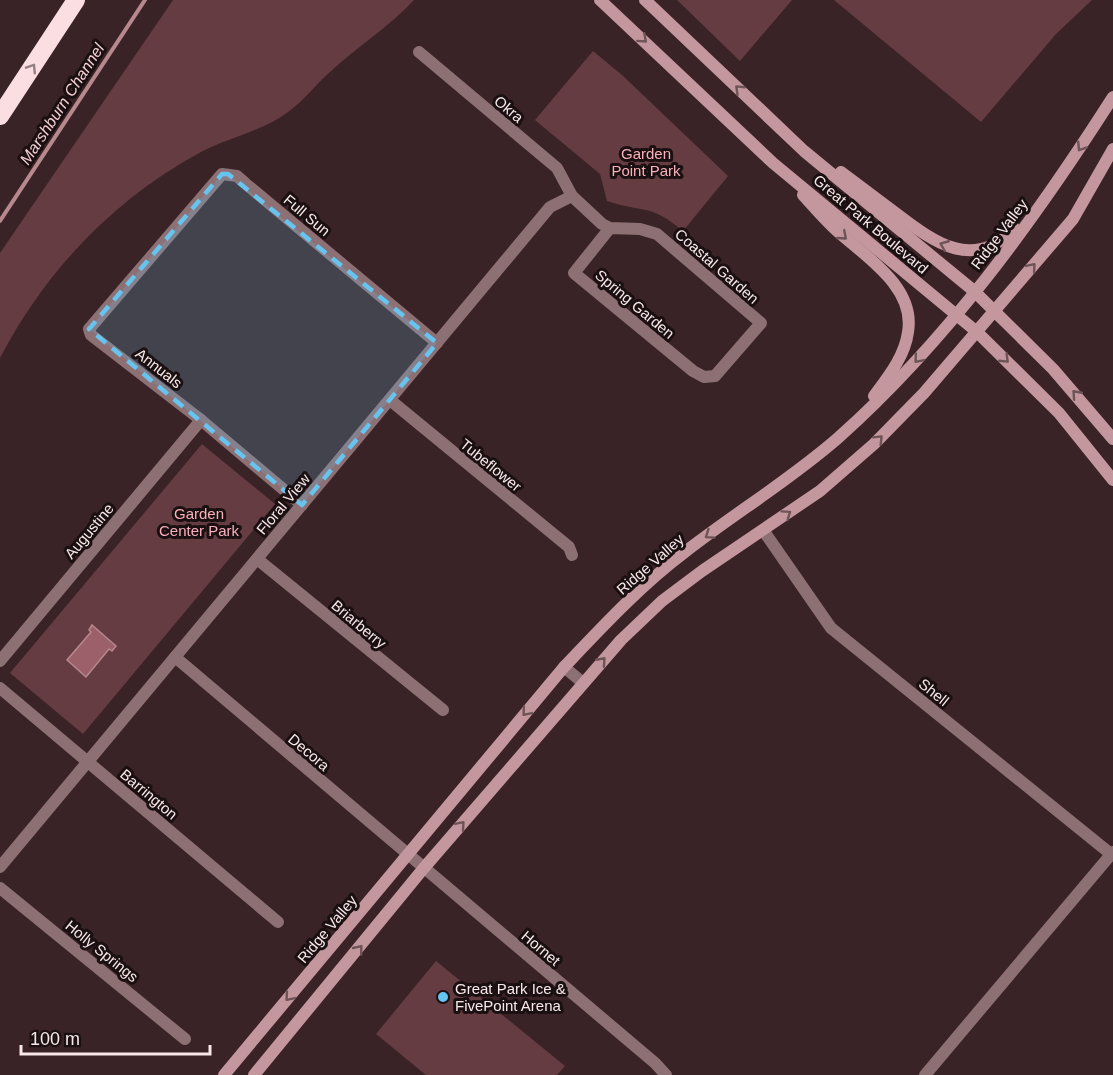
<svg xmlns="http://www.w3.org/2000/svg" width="1113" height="1075" font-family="Helvetica,sans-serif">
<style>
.green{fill:#653c42}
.water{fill:#9b6069;stroke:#b7898f;stroke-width:1.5}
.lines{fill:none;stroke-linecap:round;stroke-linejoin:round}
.stream{stroke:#b7898f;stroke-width:4}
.minor{stroke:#8c7073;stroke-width:12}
.tertiary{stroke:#8c7073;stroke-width:12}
.secondary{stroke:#c3979d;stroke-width:12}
.motorway{stroke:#fadee1;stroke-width:18}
.oneway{stroke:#6e5457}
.oneway2{stroke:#958183}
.marked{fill:#67c4ef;fill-opacity:0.2;stroke:#67c4ef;stroke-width:4.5;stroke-dasharray:12 8;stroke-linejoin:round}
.poi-dot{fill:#67c4ef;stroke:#1a1011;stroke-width:2}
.labels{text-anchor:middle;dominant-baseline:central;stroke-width:6;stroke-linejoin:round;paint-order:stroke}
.street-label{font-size:15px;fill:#f8e8e9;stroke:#1a1011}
.park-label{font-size:15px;fill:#fab0ba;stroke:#1a1011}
.poi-label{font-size:15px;fill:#f8e8e9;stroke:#1a1011;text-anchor:start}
.water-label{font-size:16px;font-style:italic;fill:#f4ced2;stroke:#1a1011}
</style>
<rect width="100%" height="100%" fill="#3a2326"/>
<g class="green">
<path d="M173 0H414C389 27 358 46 331 71 316 84 304 101 288 112 263 131 229 137 201 152 114 199 46 270 0 358V253Z"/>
<polygon points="677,0 792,0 740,61"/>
<polygon points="834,0 1092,0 1056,34 981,122"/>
<path d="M593 51 622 75 728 176 683 231C650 203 642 213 607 201L600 174 535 120Z"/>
<polygon points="202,444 275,504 83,734 10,673"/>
<polygon points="436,961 565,1066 557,1075 426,1075 376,1034"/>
</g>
<polygon class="water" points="92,625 116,646 112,651 109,649 86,677 67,660 91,632 89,630"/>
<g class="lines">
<polyline class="stream" points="0,221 145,0"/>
<g class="minor">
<polyline points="419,52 557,168 572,196 602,224 610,228 640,229 657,234 761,323 715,376 704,377 693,371 574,273 610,228"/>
<polyline points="390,400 569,547 572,555"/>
<polyline points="302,505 201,420 91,335 89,329 222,174 237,176 246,184 437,343"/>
<polyline points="763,530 831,628 1111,854"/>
<polyline points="257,559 443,710"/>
<polyline points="175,657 550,207 572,196"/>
<polyline points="0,661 201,420"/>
<polyline points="0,688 278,922"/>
<polyline points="0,888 185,1039"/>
<polyline points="925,1075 1113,852"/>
</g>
<g class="tertiary">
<polyline points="564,667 582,682"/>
<polyline points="0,867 175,657 655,1063 666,1075"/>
</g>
<g class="secondary">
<polyline points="600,0 773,163 977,332 1059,413 1113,480"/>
<polyline points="645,0 804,151 974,291 1053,369 1113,439"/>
<path d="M841 172C860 186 878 200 897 214 935 243 973 271 1015 229"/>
<path d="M803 195C813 206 823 218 834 228 863 255 916 286 908 332 905 356 888 377 874 396"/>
<path d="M224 1075 564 667C602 627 641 585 685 552 735 513 790 480 838 438 947 341 1035 219 1113 97"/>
<polyline points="254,1075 423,869 621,640 662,601 702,571 820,491 874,444 924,393 1073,219 1113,149"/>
</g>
<polyline class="motorway" points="0,116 76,0"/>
</g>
<defs><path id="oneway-chevron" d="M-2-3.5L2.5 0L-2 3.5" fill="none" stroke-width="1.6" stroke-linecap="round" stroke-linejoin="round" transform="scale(1.5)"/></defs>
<g class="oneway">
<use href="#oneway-chevron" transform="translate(643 39) rotate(42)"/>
<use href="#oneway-chevron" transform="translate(739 89) rotate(-136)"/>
<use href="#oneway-chevron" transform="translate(1081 147) rotate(123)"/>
<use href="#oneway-chevron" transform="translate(843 236) rotate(41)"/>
<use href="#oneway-chevron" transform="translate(944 245) rotate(-158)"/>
<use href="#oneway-chevron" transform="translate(1032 267) rotate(-50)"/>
<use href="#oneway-chevron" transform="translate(918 359) rotate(130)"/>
<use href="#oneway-chevron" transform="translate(1005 359) rotate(44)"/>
<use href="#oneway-chevron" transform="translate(1076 394) rotate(-132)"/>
<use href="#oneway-chevron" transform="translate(879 439) rotate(-45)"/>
<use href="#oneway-chevron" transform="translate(787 514) rotate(-35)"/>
<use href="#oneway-chevron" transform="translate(709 535) rotate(145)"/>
<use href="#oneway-chevron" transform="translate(602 661) rotate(-48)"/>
<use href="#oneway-chevron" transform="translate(526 712) rotate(130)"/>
<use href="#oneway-chevron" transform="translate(461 825) rotate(-49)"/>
<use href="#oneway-chevron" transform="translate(359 949) rotate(-51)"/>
<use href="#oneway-chevron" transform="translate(289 997) rotate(130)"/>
</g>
<use class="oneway2" href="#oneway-chevron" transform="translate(32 68) rotate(-57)"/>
<path class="marked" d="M222 174H228L437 343 302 505 89 329Z"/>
<circle class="poi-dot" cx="443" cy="997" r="6"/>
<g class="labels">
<g class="street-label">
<text transform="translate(509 109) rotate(40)">Okra</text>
<text transform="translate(307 215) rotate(40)">Full Sun</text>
<text transform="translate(871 224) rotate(40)">Great Park Boulevard</text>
<text transform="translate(999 234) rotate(-53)">Ridge Valley</text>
<text transform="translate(717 266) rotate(41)">Coastal Garden</text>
<text transform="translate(635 304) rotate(40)">Spring Garden</text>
<text transform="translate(159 368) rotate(38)">Annuals</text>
<text transform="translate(491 465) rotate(39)">Tubeflower</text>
<text transform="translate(283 504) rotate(-50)">Floral View</text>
<text transform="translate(89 531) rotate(-50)">Augustine</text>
<text transform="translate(650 564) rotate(-41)">Ridge Valley</text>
<text transform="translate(359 624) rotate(40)">Briarberry</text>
<text transform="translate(934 692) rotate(39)">Shell</text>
<text transform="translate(309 752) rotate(40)">Decora</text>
<text transform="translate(149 794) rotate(40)">Barrington</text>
<text transform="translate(327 929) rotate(-50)">Ridge Valley</text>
<text transform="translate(541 948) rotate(40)">Hornet</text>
<text transform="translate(102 951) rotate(39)">Holly Springs</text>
</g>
<g class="park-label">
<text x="646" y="153">Garden<tspan x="646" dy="17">Point Park</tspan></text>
<text x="199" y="513">Garden<tspan x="199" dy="17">Center Park</tspan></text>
</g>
<g class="poi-label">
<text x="455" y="988">Great Park Ice &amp;<tspan x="455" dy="17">FivePoint Arena</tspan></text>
</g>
<g class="water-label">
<text transform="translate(62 104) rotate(-57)">Marshburn Channel</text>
</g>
</g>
<path d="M21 1045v9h189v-9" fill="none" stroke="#f8e8e9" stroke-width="3"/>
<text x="30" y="1045" font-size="18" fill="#f8e8e9" stroke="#1a1011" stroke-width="4.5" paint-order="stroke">100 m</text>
</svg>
